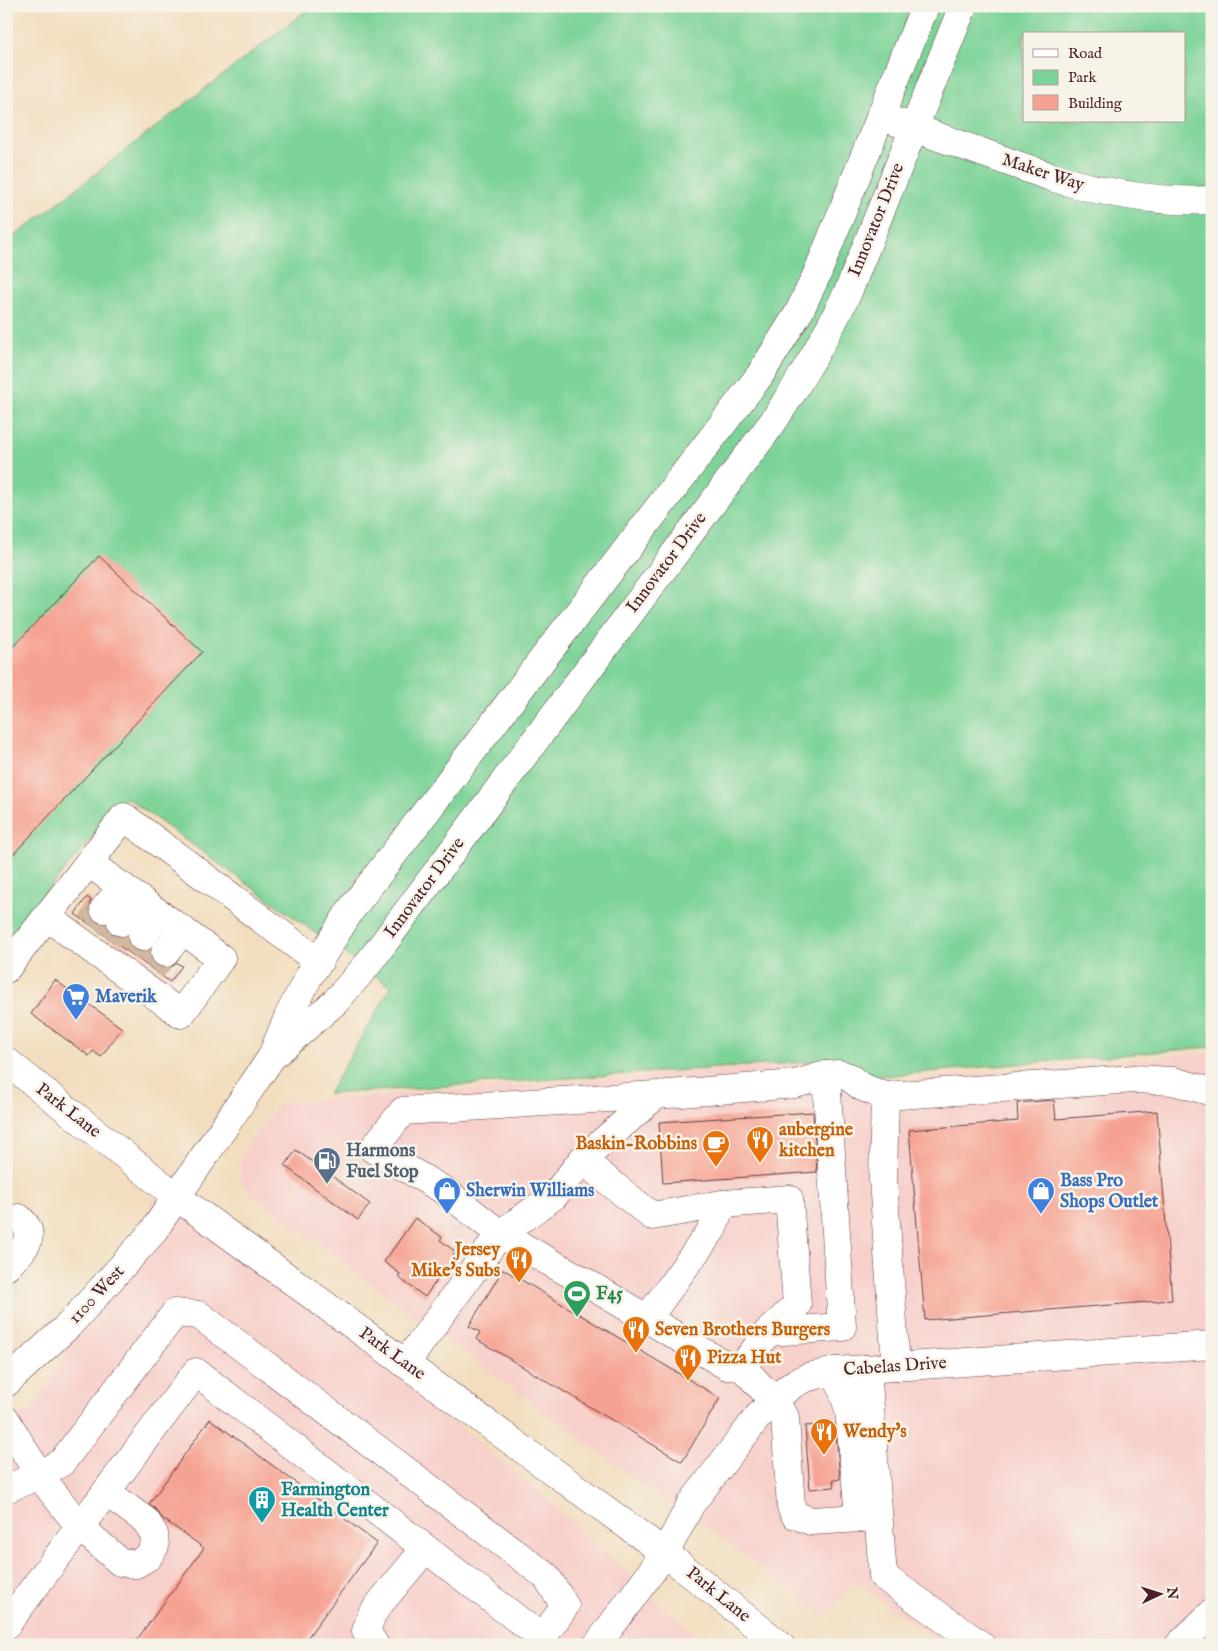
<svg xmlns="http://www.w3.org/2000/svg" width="1218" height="1651" font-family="'IM FELL English',serif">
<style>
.built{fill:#f7d0cb}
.green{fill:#7cd397;stroke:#637961;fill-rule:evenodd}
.building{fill:#f6a292}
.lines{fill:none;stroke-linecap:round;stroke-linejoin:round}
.minor-tunnel{stroke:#d0b8a1;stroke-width:28;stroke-dasharray:28 14;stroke-linecap:butt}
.minor-casing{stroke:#633c41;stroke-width:29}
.major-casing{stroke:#633c41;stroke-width:29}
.minor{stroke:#fff;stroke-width:28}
.major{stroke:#fff;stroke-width:28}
.labels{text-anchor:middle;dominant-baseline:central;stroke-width:5;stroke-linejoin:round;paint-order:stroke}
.street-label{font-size:18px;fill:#4a1f2b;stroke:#f7f3e8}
.shop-label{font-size:18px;font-weight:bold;fill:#366cbe;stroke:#f7f3e8;text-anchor:start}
.food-label{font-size:18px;font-weight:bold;fill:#c56008;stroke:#f7f3e8;text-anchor:start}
.service-label{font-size:18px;font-weight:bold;fill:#4e5e75;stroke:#f7f3e8;text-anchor:start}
.leisure-label{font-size:18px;font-weight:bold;fill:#27864d;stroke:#f7f3e8;text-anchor:start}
.culture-label{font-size:18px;font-weight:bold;fill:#0d838f;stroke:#f7f3e8;text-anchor:start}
</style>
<rect width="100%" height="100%" fill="#f7f3e8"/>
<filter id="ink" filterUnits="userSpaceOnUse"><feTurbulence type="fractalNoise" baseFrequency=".02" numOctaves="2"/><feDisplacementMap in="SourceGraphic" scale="10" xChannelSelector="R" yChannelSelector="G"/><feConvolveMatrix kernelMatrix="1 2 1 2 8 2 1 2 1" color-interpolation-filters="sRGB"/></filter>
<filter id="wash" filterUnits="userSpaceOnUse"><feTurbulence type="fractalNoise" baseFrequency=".0096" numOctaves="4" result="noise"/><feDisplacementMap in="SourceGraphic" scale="20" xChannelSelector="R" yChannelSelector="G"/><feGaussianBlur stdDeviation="1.12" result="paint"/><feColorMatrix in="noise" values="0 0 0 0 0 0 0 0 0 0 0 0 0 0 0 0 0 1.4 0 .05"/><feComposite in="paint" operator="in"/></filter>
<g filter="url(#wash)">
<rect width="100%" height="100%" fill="#f2debf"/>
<g class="built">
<polygon points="1212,1052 1212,1645 945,1645 854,1582 825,1617 713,1532 640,1483 250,1194 243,1185 240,1176 239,1165 244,1151 279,1103 827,1062 879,1082"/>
<polygon points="164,1180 554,1505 676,1619 710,1645 6,1645 6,1420 32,1410"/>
</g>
<path class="green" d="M312 6H1212V1047L870 1077 851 1064 839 1060 328 1094 391 987 126 797 6 940V243ZM1024 34H1184V121H1024Z"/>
<g id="blocks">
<g class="building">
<polygon points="99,556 202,652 6,862 6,654"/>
<polygon points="87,897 91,900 89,907 89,915 94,921 101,924 106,924 107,928 112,935 119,937 127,936 128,943 132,949 139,952 150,950 150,958 156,966 163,968 170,968 177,963 182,966 170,982 75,914"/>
<polygon points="55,980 122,1028 101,1057 93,1051 89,1056 31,1014"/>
<polygon points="1054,1100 1056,1119 1157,1111 1172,1300 925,1320 909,1130 1018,1121 1017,1103"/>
<polygon points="813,1112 817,1172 663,1183 659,1122"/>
<polygon points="296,1150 370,1204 358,1220 285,1166"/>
<polygon points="415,1218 442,1237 440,1240 456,1252 425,1297 398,1277 400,1274 384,1262"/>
<polygon points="503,1269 720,1398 682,1462 476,1339 480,1332 469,1326"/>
<polygon points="210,1419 377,1543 302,1645 133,1645 204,1548 162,1518 155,1509 149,1504"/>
<polygon points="835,1424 840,1479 833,1480 834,1487 810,1489 805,1426"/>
</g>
</g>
</g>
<g filter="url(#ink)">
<use href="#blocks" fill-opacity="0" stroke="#633c41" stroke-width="1"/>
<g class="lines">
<g class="minor-tunnel">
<polyline points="90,925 104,909"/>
<polyline points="108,938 121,922"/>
<polyline points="130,953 142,937"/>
<polyline points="152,969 165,953"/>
</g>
<defs>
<g id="minor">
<path d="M880 116 1051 177C1103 193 1156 203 1212 200"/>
<polyline points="104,909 123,887"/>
<polyline points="47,917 181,1014 221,958 89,863"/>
<polyline points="121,922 139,899"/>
<polyline points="142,937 160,914"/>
<polyline points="165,953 183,930"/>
<polyline points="6,969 124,817 319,962"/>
<polyline points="6,1061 177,1197"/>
<polyline points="656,1095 403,1111 373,1149 445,1191 500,1234 554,1196 582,1160 656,1095 795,1084 826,1075 839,1074 849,1077 862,1087 885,1096"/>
<polyline points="582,1160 652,1216 722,1204 789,1199 797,1305 768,1332 742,1367"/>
<path d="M6 1267C21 1251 41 1237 19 1218"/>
<polyline points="647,1319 713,1228 722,1204"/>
<polyline points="768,1332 842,1327 826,1075"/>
<polyline points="405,1364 500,1234 580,1279 727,1366 742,1367 773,1400 785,1417 791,1507 795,1515 811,1521 878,1517"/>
<polyline points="896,1367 883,1179 885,1096 1134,1079 1173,1081 1212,1092"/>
<polyline points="867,1369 883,1576 981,1645"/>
<polyline points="836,1371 849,1410 858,1504"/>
<polyline points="6,1420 39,1475 6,1489"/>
<polyline points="106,1492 146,1521 154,1534 155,1546 148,1557 136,1564 120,1562 80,1527 39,1475 62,1462 175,1313 199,1315 546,1576 565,1606 537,1645"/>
<polyline points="6,1625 196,1372 542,1638"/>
<polyline points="375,1645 366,1631 372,1614 381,1602 425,1549"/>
<polyline points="597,1645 665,1553 691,1504 757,1418 773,1400 795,1383 808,1377 836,1371 1212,1345"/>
<polyline points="1179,1645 1212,1613"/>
</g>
<g id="major">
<path d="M274 1055 335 1002 368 964 773 422C801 380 826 337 848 292L963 6"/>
<polyline points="177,1197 665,1553 780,1645"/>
<polyline points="6,1383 69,1325 152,1233 271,1058 288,1017 308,978 350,911 760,375 799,312 817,274 925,6"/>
</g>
</defs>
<use href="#minor" class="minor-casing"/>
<use href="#major" class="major-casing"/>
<use href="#minor" class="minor"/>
<use href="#major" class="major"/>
</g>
</g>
<defs>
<symbol id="supermarket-pin" viewBox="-11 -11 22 30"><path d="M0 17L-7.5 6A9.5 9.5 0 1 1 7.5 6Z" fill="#3f7fe0" stroke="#f7f3e8"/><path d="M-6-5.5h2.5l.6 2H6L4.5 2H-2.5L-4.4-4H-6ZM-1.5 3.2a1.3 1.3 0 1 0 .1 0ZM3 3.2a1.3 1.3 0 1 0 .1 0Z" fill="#fff"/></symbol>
<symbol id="restaurant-pin" viewBox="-11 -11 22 30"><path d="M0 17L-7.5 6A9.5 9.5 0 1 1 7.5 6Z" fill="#e8710a" stroke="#f7f3e8"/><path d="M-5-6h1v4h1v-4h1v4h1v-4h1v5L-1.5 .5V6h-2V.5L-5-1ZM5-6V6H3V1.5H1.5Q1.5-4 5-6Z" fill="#fff"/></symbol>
<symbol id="cafe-pin" viewBox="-11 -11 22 30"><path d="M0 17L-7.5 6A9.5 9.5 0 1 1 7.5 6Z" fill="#e8710a" stroke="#f7f3e8"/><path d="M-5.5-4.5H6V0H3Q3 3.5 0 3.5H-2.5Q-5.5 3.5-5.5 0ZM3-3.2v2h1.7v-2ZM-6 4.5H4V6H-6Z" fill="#fff"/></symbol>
<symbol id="fuel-pin" viewBox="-11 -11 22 30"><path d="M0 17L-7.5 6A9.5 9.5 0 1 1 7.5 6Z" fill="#5c6f8a" stroke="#f7f3e8"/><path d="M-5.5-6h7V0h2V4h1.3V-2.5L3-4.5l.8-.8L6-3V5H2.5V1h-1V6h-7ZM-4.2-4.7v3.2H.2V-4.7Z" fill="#fff"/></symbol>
<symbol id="shop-pin" viewBox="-11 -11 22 30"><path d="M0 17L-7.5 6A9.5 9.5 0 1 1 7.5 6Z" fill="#3f7fe0" stroke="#f7f3e8"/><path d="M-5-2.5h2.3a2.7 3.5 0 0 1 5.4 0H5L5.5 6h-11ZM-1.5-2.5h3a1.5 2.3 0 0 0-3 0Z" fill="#fff"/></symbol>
<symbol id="stadium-pin" viewBox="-11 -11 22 30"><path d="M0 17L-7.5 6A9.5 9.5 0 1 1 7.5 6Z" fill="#2e9e5b" stroke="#f7f3e8"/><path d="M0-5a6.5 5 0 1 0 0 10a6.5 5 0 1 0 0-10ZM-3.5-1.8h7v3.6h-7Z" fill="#fff"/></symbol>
<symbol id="building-pin" viewBox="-11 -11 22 30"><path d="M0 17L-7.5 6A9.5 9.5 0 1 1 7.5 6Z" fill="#0f9aa8" stroke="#f7f3e8"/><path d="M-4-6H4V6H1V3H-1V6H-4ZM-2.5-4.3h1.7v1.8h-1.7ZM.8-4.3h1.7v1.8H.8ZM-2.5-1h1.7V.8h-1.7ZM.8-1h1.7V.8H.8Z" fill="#fff"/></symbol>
</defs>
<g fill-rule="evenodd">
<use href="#supermarket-pin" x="60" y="981" width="32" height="43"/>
<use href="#restaurant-pin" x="744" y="1124" width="32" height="43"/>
<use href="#cafe-pin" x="700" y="1128" width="32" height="43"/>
<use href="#fuel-pin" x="311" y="1145" width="32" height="43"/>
<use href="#shop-pin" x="431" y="1175" width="32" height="43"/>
<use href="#shop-pin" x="1025" y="1175" width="32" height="43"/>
<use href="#restaurant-pin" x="503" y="1244" width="32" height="43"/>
<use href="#stadium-pin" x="561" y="1278" width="32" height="43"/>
<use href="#restaurant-pin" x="620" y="1314" width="32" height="43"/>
<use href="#restaurant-pin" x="672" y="1342" width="32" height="43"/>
<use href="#restaurant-pin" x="808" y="1416" width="32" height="43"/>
<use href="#building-pin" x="246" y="1484" width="32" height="43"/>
</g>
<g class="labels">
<g class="street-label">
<text transform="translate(1043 173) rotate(18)">Maker Way</text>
<text transform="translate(877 220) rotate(-68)">Innovator Drive</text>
<text transform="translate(667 563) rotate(-53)">Innovator Drive</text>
<text transform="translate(425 888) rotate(-53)">Innovator Drive</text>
<text transform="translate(68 1111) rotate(38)">Park Lane</text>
<text transform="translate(97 1295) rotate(-47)">1100 West</text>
<text transform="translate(392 1354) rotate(36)">Park Lane</text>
<text transform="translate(895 1367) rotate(-4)">Cabelas Drive</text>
<text transform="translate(718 1595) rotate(39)">Park Lane</text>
</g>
<g class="shop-label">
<text x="95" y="997">Maverik</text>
<text x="1060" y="1181">Bass Pro<tspan x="1060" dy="21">Shops Outlet</tspan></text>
<text x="466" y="1191">Sherwin Williams</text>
</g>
<g class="food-label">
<text x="779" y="1130">aubergine<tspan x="779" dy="21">kitchen</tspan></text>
<text x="697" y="1144" text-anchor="end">Baskin-Robbins</text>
<text x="500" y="1250" text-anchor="end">Jersey<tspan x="500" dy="21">Mike's Subs</tspan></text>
<text x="655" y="1330">Seven Brothers Burgers</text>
<text x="707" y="1358">Pizza Hut</text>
<text x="843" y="1432">Wendy's</text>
</g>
<g class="service-label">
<text x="346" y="1151">Harmons<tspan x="346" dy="21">Fuel Stop</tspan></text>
</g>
<g class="leisure-label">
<text x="596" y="1294">F45</text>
</g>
<g class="culture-label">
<text x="281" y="1490">Farmington<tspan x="281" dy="21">Health Center</tspan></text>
</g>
</g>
<rect width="1218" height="1651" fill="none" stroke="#f7f3e8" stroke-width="25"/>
<rect x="1023" y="32" width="162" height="90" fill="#f7f3e8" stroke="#b29e9c"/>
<rect x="1033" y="49" width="25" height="8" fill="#ffffff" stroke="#b29e9c"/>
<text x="1068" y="58" font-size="15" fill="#4a1f2b">Road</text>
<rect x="1033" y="70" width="25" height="15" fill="#7cd397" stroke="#b29e9c"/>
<text x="1068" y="82" font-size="15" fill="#4a1f2b">Park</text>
<rect x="1033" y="95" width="25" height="15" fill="#f6a292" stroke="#b29e9c"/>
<text x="1068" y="108" font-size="15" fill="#4a1f2b">Building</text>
<g transform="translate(1160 1594) rotate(86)" stroke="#f7f3e8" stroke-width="4" paint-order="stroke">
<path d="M0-4L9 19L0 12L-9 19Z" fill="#4a1f2b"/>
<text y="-8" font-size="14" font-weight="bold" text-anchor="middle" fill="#4a1f2b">N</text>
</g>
</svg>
